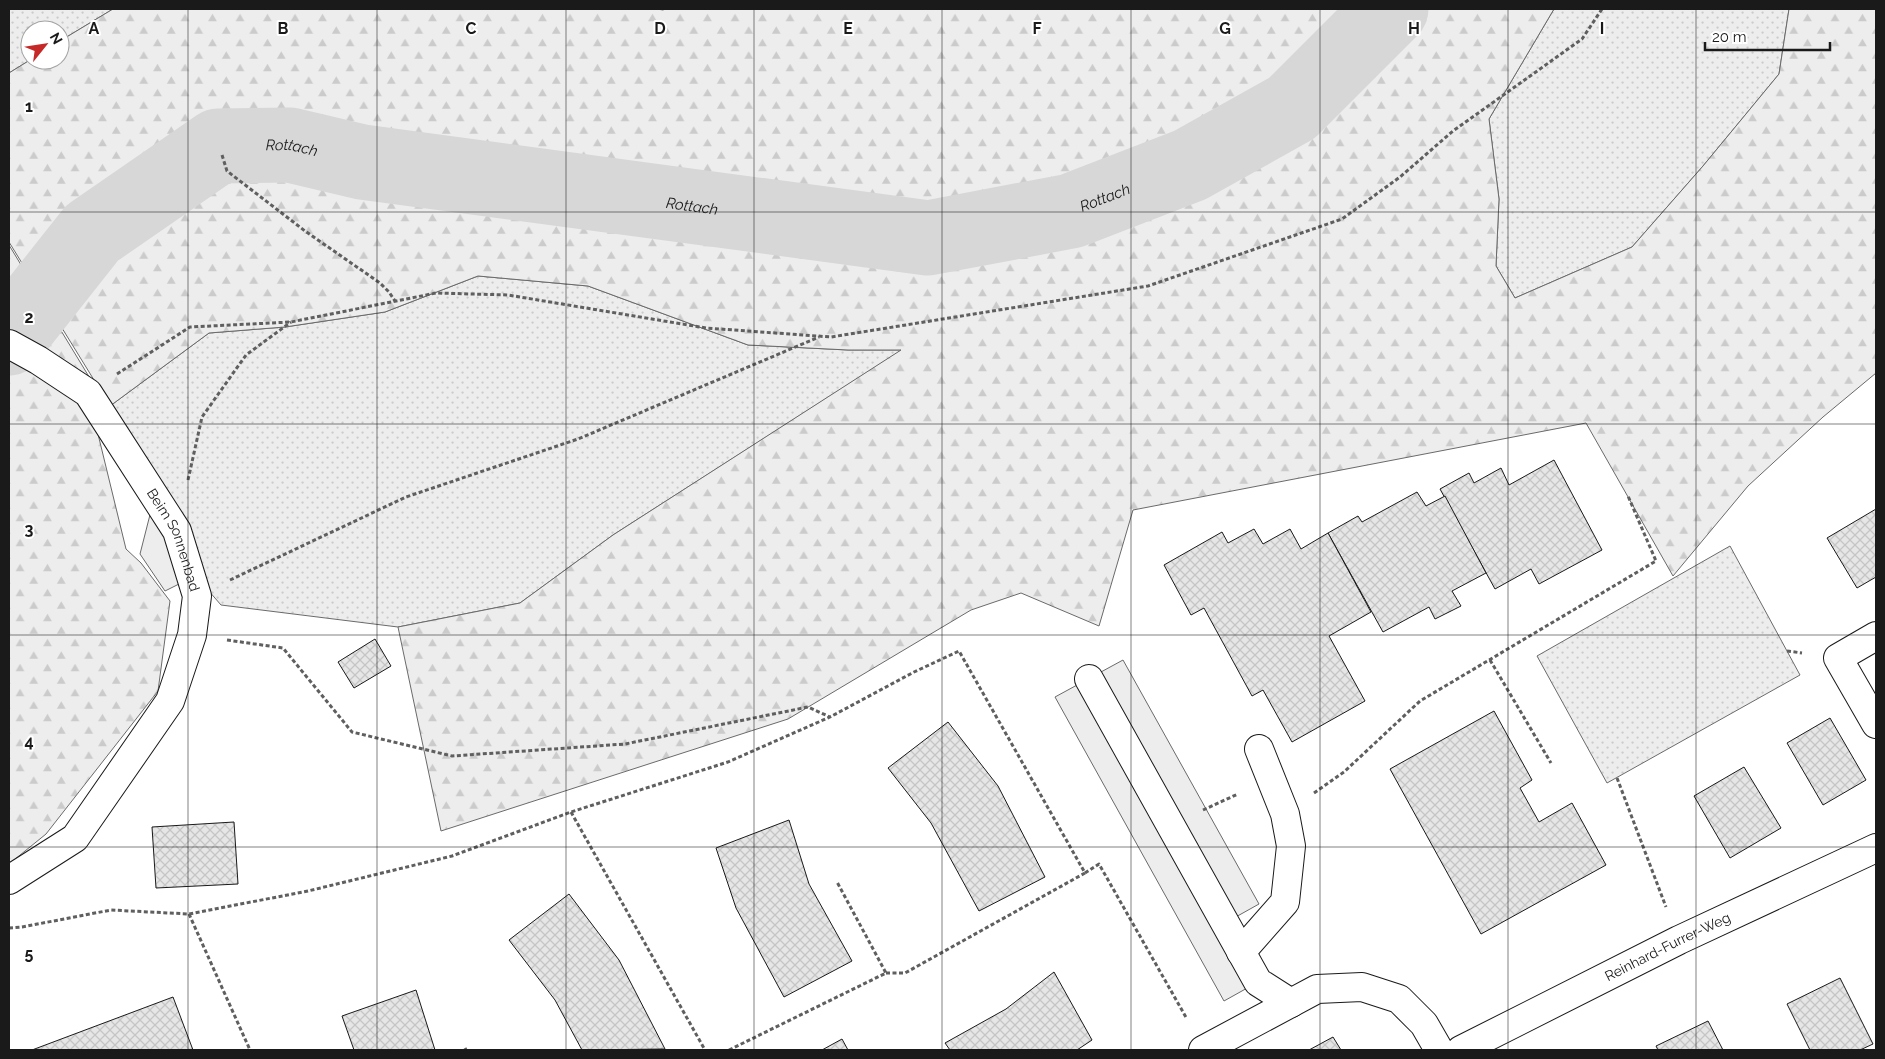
<svg xmlns="http://www.w3.org/2000/svg" width="1885" height="1059" font-family="Raleway,sans-serif">
<style>
.grass{fill:url(#grass-dots);stroke:#6a6a6a}
.forest{fill:url(#forest-firs);stroke:#6a6a6a}
.built{fill:#ededed;stroke:#6a6a6a}
.lines{fill:none;stroke-linecap:round;stroke-linejoin:round}
.river{stroke:#d7d7d7;stroke-width:75}
.building{fill:url(#building-cross-hatch);stroke:#1a1a1a}
.street-casing{stroke:#1a1a1a;stroke-width:30}
.path{stroke:#5f5f5f;stroke-width:3;stroke-dasharray:4 2.5;stroke-linecap:butt}
.street{stroke:#fff;stroke-width:28}
.grid{fill:none;stroke:#1a1a1a;stroke-width:1;stroke-opacity:0.55}
.labels{text-anchor:middle;dominant-baseline:central;stroke-width:4;stroke-linejoin:round;paint-order:stroke}
.street-label{font-size:14px;fill:#1a1a1a;stroke:#fff}
.water-label{font-size:15px;font-style:italic;fill:#1a1a1a;stroke:#fff}
.grid-label{font-size:16px;text-anchor:middle;font-weight:bold;fill:#1a1a1a;stroke:#fff;stroke-width:4;stroke-linejoin:round;paint-order:stroke}
</style>
<defs>
<pattern id="grass-dots" width="8" height="8" patternUnits="userSpaceOnUse" patternTransform="scale(1.25)"><rect width="8" height="8" fill="#ededed"/><path d="M2 2h.1M6 6h.1" fill="none" stroke="#cbcbcb" stroke-width="1.8" stroke-linecap="round"/></pattern>
<pattern id="forest-firs" width="22" height="20" patternUnits="userSpaceOnUse" patternTransform="scale(1.25)"><rect width="22" height="20" fill="#ededed"/><path d="M5 1l3.5 6h-7zM16 11l3.5 6h-7z" fill="#cbcbcb"/></pattern>
<pattern id="building-cross-hatch" width="8" height="8" patternUnits="userSpaceOnUse" patternTransform="scale(1.25)"><rect width="8" height="8" fill="#e6e6e6"/><path d="M0 0l8 8M0 8l8-8" fill="none" stroke="#c5c5c5"/></pattern>
</defs>
<rect width="100%" height="100%" fill="#fff"/>
<g class="grass">
<polygon points="9,9 113,9 60,41 60,30 30,30 30,60 9,73"/>
<polygon points="1554,9 1789,9 1779,74 1703,166 1632,247 1515,298 1496,266 1499,199 1489,119"/>
<polygon points="478,276 588,286 748,345 848,350 902,350 613,535 520,603 398,627 221,605 208,590 110,406 209,333 285,327 385,312"/>
<polygon points="1730,546 1800,675 1607,783 1537,656"/>
</g>
<g class="forest">
<polygon points="113,9 657,9 663,10 665,9 1554,9 1489,119 1499,199 1496,266 1515,298 1632,247 1703,166 1779,74 1789,9 1876,9 1876,373 1823,417 1748,486 1673,576 1586,423 1133,510 1099,626 1021,593 971,610 788,719 441,831 398,627 520,603 613,535 901,350 848,350 748,345 588,286 478,276 385,312 285,327 209,333 110,406 9,242 9,73 30,60 60,60 60,41"/>
<polygon points="9,245 91,380 88,393 126,549 141,563 170,601 158,691 46,834 9,864"/>
</g>
<g class="built">
<polygon points="154,499 189,579 165,591 140,554"/>
<polygon points="1123,660 1259,904 1225,923 1258,982 1224,1001 1055,697"/>
</g>
<g class="lines">
<path class="river" id="s1" d="M9 338 92 233 218 146 290 145 362 162 928 238 1071 211 1190 165 1292 108 1391 9"/>
</g>
<g class="building">
<polygon points="1554,460 1602,550 1539,584 1531,569 1495,589 1440,489 1469,473 1474,483 1501,468 1509,485"/>
<polygon points="1417,492 1426,506 1445,496 1486,573 1452,591 1461,606 1435,619 1429,607 1383,632 1328,533 1358,516 1362,522"/>
<polygon points="1876,509 1876,577 1857,588 1827,538"/>
<polygon points="1254,529 1263,544 1290,529 1301,549 1328,533 1371,612 1329,636 1365,701 1292,742 1263,690 1252,696 1204,608 1191,615 1164,565 1222,532 1228,543"/>
<polygon points="375,639 391,666 354,688 338,662"/>
<polygon points="1494,711 1532,780 1520,788 1539,822 1572,803 1606,865 1481,934 1390,769"/>
<polygon points="1830,718 1866,780 1823,805 1787,743"/>
<polygon points="948,722 998,786 1045,877 979,911 931,823 888,768"/>
<polygon points="1744,767 1781,828 1730,858 1694,796"/>
<polygon points="789,820 809,884 852,961 784,997 736,908 716,848"/>
<polygon points="234,822 238,884 156,888 152,827"/>
<polygon points="569,894 619,960 665,1049 582,1050 555,1000 509,940"/>
<polygon points="1054,972 1092,1040 1077,1050 950,1050 945,1043 1006,1009"/>
<polygon points="1840,978 1873,1044 1860,1050 1810,1050 1787,1004"/>
<polygon points="416,990 435,1050 354,1050 342,1016"/>
<polygon points="173,997 193,1050 32,1050"/>
<polygon points="1708,1021 1723,1050 1658,1050 1656,1046"/>
<polygon points="1333,1037 1341,1050 1309,1050"/>
<polygon points="842,1039 848,1050 822,1050"/>
</g>
<g class="lines">
<defs>
<g id="street">
<path id="s2" d="M9 344 38 360 88 393 177 531 197 596 192 635 170 701 75 838 9 880"/>
<polyline points="1876,636 1838,658 1876,724"/>
<polyline points="1089,679 1258,982 1291,1003"/>
<polyline points="1241,952 1285,902 1291,846 1285,814 1259,749"/>
<polyline points="1203,1050 1317,989 1362,987 1399,999 1424,1024 1439,1050"/>
<path id="s3" d="M1461 1050 1679 940 1876 848"/>
</g>
</defs>
<use href="#street" class="street-casing"/>
<g class="path">
<polyline points="222,155 227,171 305,231 380,283 389,292 395,301"/>
<polyline points="117,374 190,327 291,322 436,293 508,295 706,328 831,337 1148,286 1342,219 1400,177 1453,131 1582,39 1602,9"/>
<polyline points="188,480 202,417 246,355 291,322"/>
<polyline points="230,580 406,497 578,439 819,337"/>
<polyline points="227,640 283,648 352,732 452,756 625,744 808,707 830,717"/>
<polyline points="1787,651 1802,653"/>
<polyline points="1490,660 1551,763"/>
<polyline points="1617,778 1666,907"/>
<polyline points="1314,793 1344,772 1420,701 1656,561 1628,496"/>
<polyline points="1203,810 1238,794"/>
<polyline points="571,812 705,1050"/>
<polyline points="189,914 250,1050"/>
<polyline points="9,928 22,927 111,910 189,914 308,891 452,856 571,812 728,762 830,717 914,672 959,651 1085,873 1099,864 1187,1019"/>
<polyline points="886,973 905,973 1085,873"/>
<polyline points="465,1048 466,1050"/>
<polyline points="729,1050 886,973 837,882"/>
</g>
<use href="#street" class="street"/>
</g>
<path class="grid" d="M188 9V1050M377 9V1050M566 9V1050M754 9V1050M942 9V1050M1131 9V1050M1320 9V1050M1508 9V1050M1696 9V1050M9 212H1876M9 424H1876M9 635H1876M9 847H1876"/>
<g class="labels">
<g class="street-label">
<text stroke="none"><textPath href="#s2" startOffset="264">Beim Sonnenbad</textPath></text>
<text stroke="none"><textPath href="#s3" startOffset="231">Reinhard-Furrer-Weg</textPath></text>
</g>
<g class="water-label">
<text stroke="none"><textPath href="#s1" startOffset="361">Rottach</textPath></text>
<text stroke="none"><textPath href="#s1" startOffset="1186">Rottach</textPath></text>
<text stroke="none"><textPath href="#s1" startOffset="766">Rottach</textPath></text>
</g>
</g>
<g class="grid-label">
<text x="94" y="34">A</text>
<text x="283" y="34">B</text>
<text x="471" y="34">C</text>
<text x="660" y="34">D</text>
<text x="848" y="34">E</text>
<text x="1037" y="34">F</text>
<text x="1225" y="34">G</text>
<text x="1414" y="34">H</text>
<text x="1602" y="34">I</text>
<text x="29" y="112">1</text>
<text x="29" y="323">2</text>
<text x="29" y="535">3</text>
<text x="29" y="747">4</text>
<text x="29" y="959">5</text>
</g>
<rect width="1885" height="1059" fill="none" stroke="#1a1a1a" stroke-width="20"/>
<g transform="translate(45 45) rotate(60)"><circle r="24" fill="#ffffff" stroke="#a3a3a3"/>
<path d="M0-4L9 19L0 12L-9 19Z" fill="#c62828"/>
<text y="-8" font-size="14" font-weight="bold" text-anchor="middle" fill="#1a1a1a">N</text>
</g>
<path d="M1705 42v8h125v-8" fill="none" stroke="#1a1a1a" stroke-width="2.5"/>
<text x="1712" y="42" font-size="15" fill="#1a1a1a" stroke="#ffffff" stroke-width="4" paint-order="stroke">20 m</text>
</svg>
